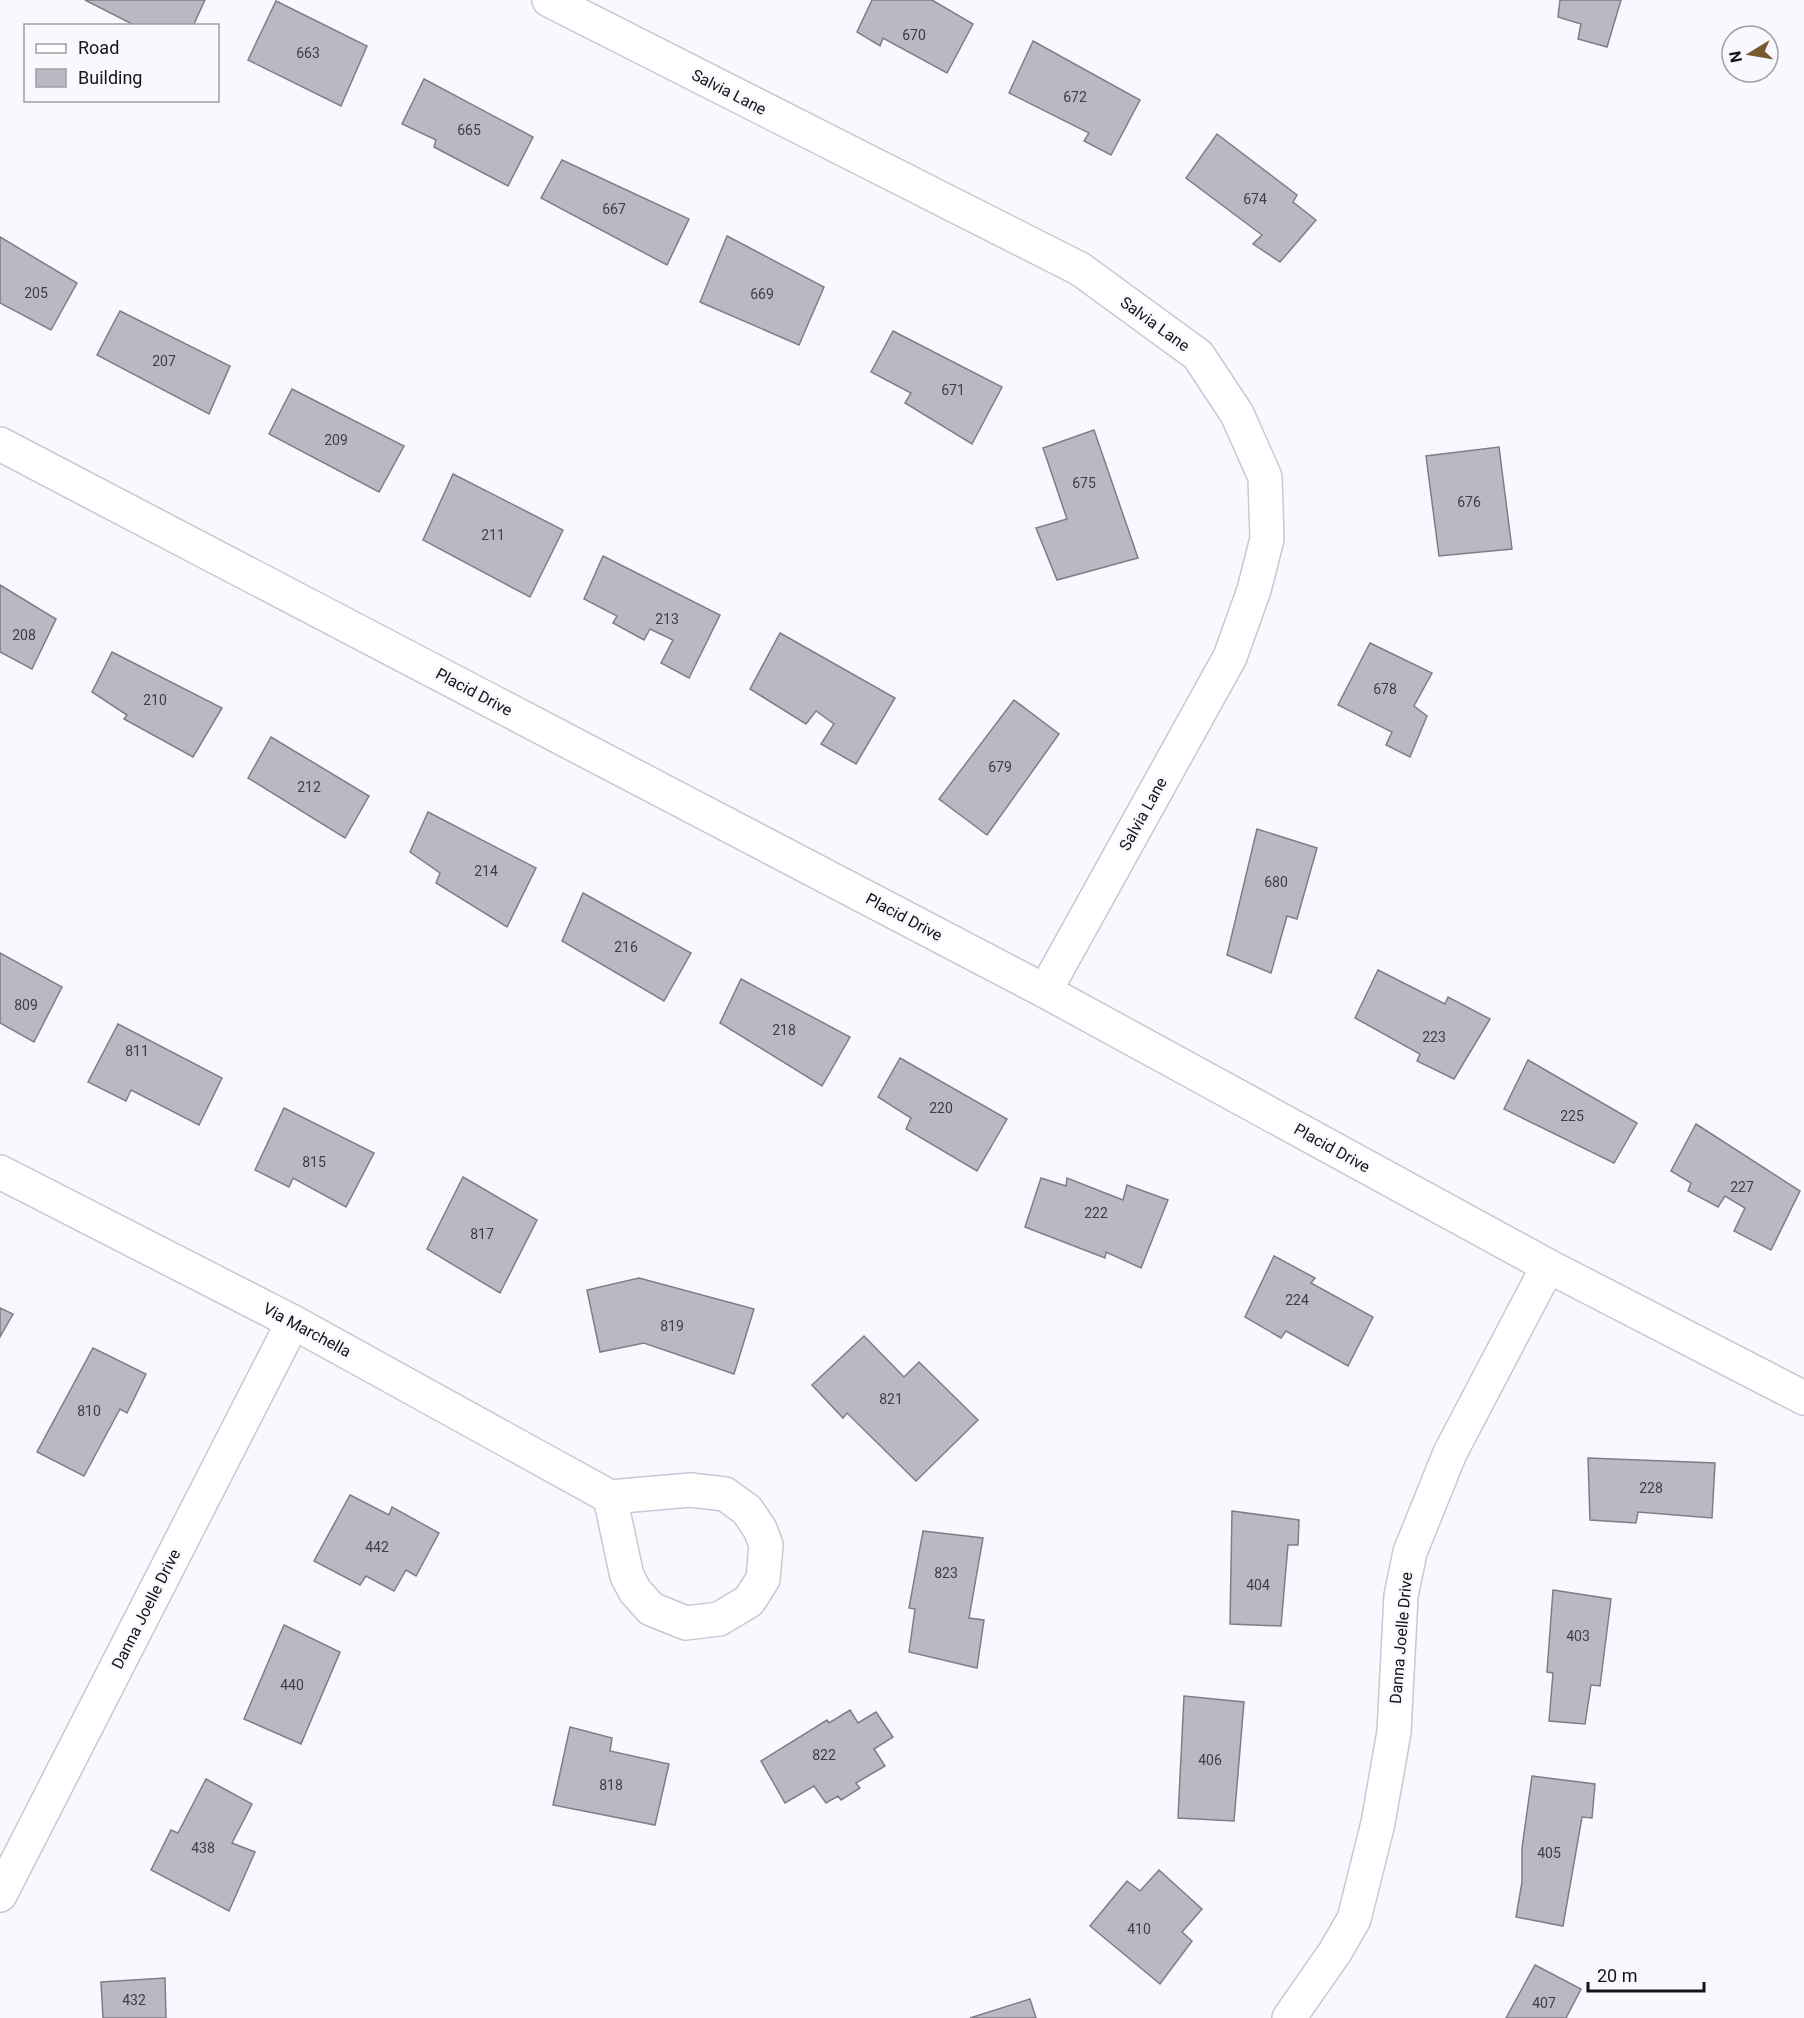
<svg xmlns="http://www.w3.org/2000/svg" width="1804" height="2018" font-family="Roboto,sans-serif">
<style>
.building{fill:#b9b9c5;stroke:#7e7e8a;stroke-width:1.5}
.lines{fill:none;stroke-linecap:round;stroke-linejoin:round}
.minor-casing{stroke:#c8c8d4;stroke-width:36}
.minor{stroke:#fff;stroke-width:33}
.labels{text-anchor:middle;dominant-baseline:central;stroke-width:5;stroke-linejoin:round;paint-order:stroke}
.number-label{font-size:14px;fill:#3e3e44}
.street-label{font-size:16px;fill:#151519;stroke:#f8f8fe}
</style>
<rect width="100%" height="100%" fill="#f8f8fe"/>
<g class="building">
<polygon points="85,0 205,0 193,26 136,26"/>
<polygon points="872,0 932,0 973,24 947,73 883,38 880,46 857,32"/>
<polygon points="1560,0 1621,0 1607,47 1578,39 1581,24 1558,17"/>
<polygon points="276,1 367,46 341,106 248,60"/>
<polygon points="1033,41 1140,100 1111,155 1084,141 1089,133 1009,93"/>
<polygon points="424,79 533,137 508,186 434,147 436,140 402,124"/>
<polygon points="1217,134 1297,195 1293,202 1316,220 1280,262 1253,244 1262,235 1186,178"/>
<polygon points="562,160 689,219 667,265 541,198"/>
<polygon points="727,236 824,287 799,345 700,302"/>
<polygon points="0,237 77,283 51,330 0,303"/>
<polygon points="120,311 230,366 209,414 97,355"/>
<polygon points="893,331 1002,387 972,444 905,403 911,393 871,372"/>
<polygon points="292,389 404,446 379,492 269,434"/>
<polygon points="1094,430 1138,558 1057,580 1036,528 1067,519 1043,448"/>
<polygon points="1499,447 1512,549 1439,556 1426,456"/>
<polygon points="453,474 563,530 530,597 423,540"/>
<polygon points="603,556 720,615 689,678 661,663 673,640 650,629 644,640 613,623 617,616 584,599"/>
<polygon points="0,585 56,619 32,669 0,652"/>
<polygon points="780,633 895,698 856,764 821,744 834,724 816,711 806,724 750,689"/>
<polygon points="1370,643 1432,673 1414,706 1427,716 1410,757 1386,745 1392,732 1338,705"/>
<polygon points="112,652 222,708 193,757 124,719 127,715 92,692"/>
<polygon points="1014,700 1059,734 987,835 939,799"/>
<polygon points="271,737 369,796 345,838 248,778"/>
<polygon points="428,812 536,868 507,927 436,883 440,873 410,852"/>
<polygon points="1257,829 1317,848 1297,919 1287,916 1271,973 1227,955"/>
<polygon points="583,893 691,953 664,1001 562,941"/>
<polygon points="0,953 62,987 34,1042 0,1023"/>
<polygon points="1378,970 1445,1004 1448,997 1490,1019 1454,1079 1417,1061 1420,1054 1355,1018"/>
<polygon points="741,979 850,1037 822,1086 720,1023"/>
<polygon points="118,1024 222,1078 199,1125 131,1090 126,1101 88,1082"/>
<polygon points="900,1058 1007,1119 977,1171 906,1129 911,1118 878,1097"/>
<polygon points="1528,1060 1637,1123 1614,1163 1504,1109"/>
<polygon points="284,1108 374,1153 346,1207 293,1178 289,1187 255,1170"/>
<polygon points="1696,1124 1800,1191 1771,1250 1734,1231 1745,1208 1725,1196 1718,1207 1688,1191 1691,1183 1671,1171"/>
<polygon points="463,1177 537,1220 500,1293 427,1249"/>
<polygon points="1041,1178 1066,1186 1067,1178 1123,1200 1127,1185 1168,1200 1141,1268 1106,1252 1105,1258 1025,1227"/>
<polygon points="1274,1256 1315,1278 1311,1283 1373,1317 1348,1366 1286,1331 1281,1338 1245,1317"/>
<polygon points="639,1278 754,1309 734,1374 644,1343 600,1352 587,1290"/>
<polygon points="0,1308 13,1314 0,1337"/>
<polygon points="864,1336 904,1377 919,1362 978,1420 916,1481 847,1413 843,1418 812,1385"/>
<polygon points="93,1348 146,1374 127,1413 120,1409 84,1476 37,1452"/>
<polygon points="1588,1458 1715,1463 1712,1518 1638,1512 1636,1523 1590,1520"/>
<polygon points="350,1495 389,1515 392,1507 439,1533 416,1576 406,1570 394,1591 366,1576 360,1585 314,1561"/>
<polygon points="1232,1511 1299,1520 1298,1545 1288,1545 1281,1626 1230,1624"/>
<polygon points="923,1531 983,1538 969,1618 984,1620 977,1668 909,1652 915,1609 909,1608"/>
<polygon points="1553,1590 1611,1599 1600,1686 1591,1685 1585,1724 1549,1721 1553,1673 1547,1672"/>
<polygon points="284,1625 340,1652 301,1744 244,1719"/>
<polygon points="1184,1696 1244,1702 1234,1821 1178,1818"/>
<polygon points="850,1710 858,1723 876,1712 893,1737 874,1749 885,1766 856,1783 860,1788 841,1800 838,1796 826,1803 814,1786 785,1803 761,1761 827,1720 829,1723"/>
<polygon points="570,1727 612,1738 610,1751 669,1764 655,1825 553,1805"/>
<polygon points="1532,1776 1595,1784 1592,1818 1582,1817 1563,1926 1516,1917 1522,1882 1522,1848"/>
<polygon points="206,1779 252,1804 232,1843 255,1852 229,1911 151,1870 171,1830 178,1833"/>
<polygon points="1159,1870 1202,1909 1182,1932 1192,1941 1160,1984 1090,1926 1127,1881 1140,1891"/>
<polygon points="1535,1965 1581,1989 1566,2018 1506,2018"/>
<polygon points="165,1978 166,2018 103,2018 101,1982"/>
<polygon points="1030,1999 1036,2018 970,2018"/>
</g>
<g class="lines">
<defs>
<g id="minor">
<polyline points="549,0 1080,269 1198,355 1237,414 1265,477 1267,539 1254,590 1230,657 1045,991"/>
<polyline points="0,444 1045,991 1548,1266 1804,1398"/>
<polyline points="0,1172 293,1322 610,1497"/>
<polygon points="690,1490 725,1494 747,1510 760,1529 766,1545 763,1579 749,1601 719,1619 686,1623 651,1609 635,1591 627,1576 610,1497"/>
<polyline points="0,1895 293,1322"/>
<polyline points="1289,2018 1335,1952 1354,1919 1378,1823 1394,1732 1401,1596 1410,1552 1450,1453 1548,1266"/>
</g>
</defs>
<use href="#minor" class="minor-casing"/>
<use href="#minor" class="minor"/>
</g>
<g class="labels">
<g class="number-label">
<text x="914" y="35">670</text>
<text x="308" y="53">663</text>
<text x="1075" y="97">672</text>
<text x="469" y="130">665</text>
<text x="1255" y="199">674</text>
<text x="614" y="209">667</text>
<text x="36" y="293">205</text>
<text x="762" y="294">669</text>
<text x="164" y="361">207</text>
<text x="953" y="390">671</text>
<text x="336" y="440">209</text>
<text x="1084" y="483">675</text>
<text x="1469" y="502">676</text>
<text x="493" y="535">211</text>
<text x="667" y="619">213</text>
<text x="24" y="635">208</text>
<text x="1385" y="689">678</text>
<text x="155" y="700">210</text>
<text x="1000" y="767">679</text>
<text x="309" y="787">212</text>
<text x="486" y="871">214</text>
<text x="1276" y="882">680</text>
<text x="626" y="947">216</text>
<text x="26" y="1005">809</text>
<text x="784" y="1030">218</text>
<text x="1434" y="1037">223</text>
<text x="137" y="1051">811</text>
<text x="941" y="1108">220</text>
<text x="1572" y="1116">225</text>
<text x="314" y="1162">815</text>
<text x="1742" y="1187">227</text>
<text x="1096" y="1213">222</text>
<text x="482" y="1234">817</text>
<text x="1297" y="1300">224</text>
<text x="672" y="1326">819</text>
<text x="891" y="1399">821</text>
<text x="89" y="1411">810</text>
<text x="1651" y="1488">228</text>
<text x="377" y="1547">442</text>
<text x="946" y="1573">823</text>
<text x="1258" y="1585">404</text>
<text x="1578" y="1636">403</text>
<text x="292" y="1685">440</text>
<text x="824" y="1755">822</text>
<text x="1210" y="1760">406</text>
<text x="611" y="1785">818</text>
<text x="203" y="1848">438</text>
<text x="1549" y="1853">405</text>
<text x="1139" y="1929">410</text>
<text x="134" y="2000">432</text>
<text x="1544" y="2003">407</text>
</g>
<g class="street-label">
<text transform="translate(729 92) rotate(27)">Salvia Lane</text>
<text transform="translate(1155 324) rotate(36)">Salvia Lane</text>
<text transform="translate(474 692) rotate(28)">Placid Drive</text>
<text transform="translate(1143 814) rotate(-61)">Salvia Lane</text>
<text transform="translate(904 917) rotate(28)">Placid Drive</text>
<text transform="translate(1332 1148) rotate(29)">Placid Drive</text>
<text transform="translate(307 1330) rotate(28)">Via Marchella</text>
<text transform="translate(146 1609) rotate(-63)">Danna Joelle Drive</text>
<text transform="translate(1401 1638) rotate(-85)">Danna Joelle Drive</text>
</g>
</g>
<rect x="24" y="24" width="195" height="78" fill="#f8f8fe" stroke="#9d9da2" stroke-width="1.5"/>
<rect x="36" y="44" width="30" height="9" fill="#ffffff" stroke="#9d9da2" stroke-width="1.5"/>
<text x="78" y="54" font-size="18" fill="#151519">Road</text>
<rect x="36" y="69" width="30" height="18" fill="#b9b9c5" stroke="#9d9da2" stroke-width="1.5"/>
<text x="78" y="84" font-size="18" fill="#151519">Building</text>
<g transform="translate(1750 54) rotate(259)"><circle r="28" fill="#f8f8fe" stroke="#9d9da2" stroke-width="1.5"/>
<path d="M0-4.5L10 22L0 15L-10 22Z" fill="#785a2e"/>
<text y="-9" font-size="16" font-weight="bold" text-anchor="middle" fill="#151519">N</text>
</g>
<path d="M1588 1982v9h116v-9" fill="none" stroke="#151519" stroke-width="3"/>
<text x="1597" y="1982" font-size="18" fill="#151519" stroke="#f8f8fe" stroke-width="4.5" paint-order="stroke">20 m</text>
</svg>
